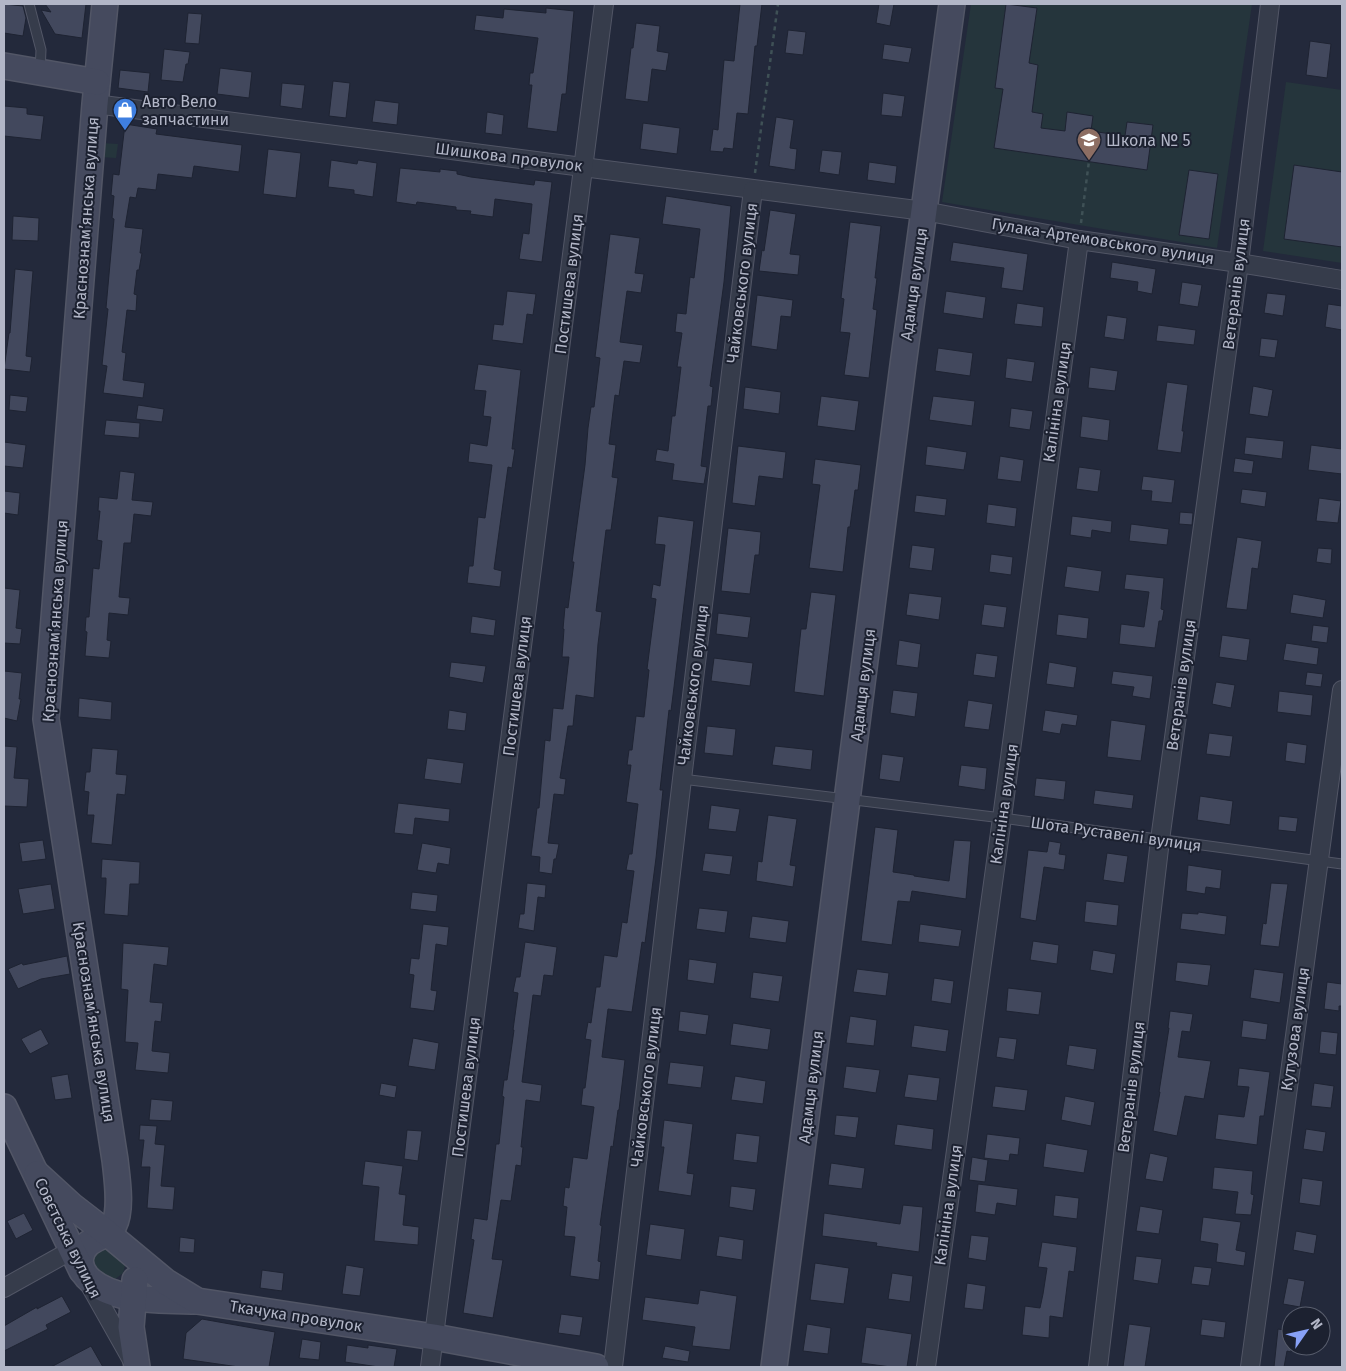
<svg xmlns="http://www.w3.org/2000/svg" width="1346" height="1371" font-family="'Fira Sans',sans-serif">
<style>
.green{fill:#25353c}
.building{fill:#42485d;stroke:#1e2332}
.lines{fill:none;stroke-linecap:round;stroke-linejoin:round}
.lane-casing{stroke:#525666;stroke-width:11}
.street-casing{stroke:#525666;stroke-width:20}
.secondary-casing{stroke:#525666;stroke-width:28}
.path{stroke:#3f5156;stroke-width:2.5;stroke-dasharray:4 4;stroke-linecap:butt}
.lane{stroke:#363c4b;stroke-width:9}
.street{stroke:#363c4b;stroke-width:18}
.secondary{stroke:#454a5e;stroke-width:25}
.labels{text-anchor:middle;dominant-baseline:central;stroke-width:4;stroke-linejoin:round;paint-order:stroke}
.poi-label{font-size:16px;fill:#b2b6c7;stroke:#1c2130;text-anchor:start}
.street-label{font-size:16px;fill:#b2b6c7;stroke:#1c2130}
</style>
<rect width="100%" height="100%" fill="#23293b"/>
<g class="green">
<polygon points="971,4 1252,4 1217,248 942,202"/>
<polygon points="1286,82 1342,90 1342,263 1263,251"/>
<polygon points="101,143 118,144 116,158 100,157"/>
<polygon points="102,1245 126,1262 123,1273 114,1280 97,1278 90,1257"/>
</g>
<g class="building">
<polygon points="4,4 23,6 26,18 23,36 4,33"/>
<polygon points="45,4 86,4 82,38 55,34 41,10 51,12"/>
<polygon points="740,4 762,4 757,46 755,46 748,114 737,113 733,149 724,148 723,152 710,151 713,129 718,130 724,60 734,61"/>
<polygon points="879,4 894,4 890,26 876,23"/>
<polygon points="1006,4 1037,8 1029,63 1038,65 1032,112 1043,114 1041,128 1065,131 1067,112 1093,116 1091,131 1125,136 1127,122 1153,125 1147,170 994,148 1003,89 995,88"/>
<polygon points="546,8 574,11 566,94 562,94 557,132 527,128 532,85 529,85 530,73 533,73 538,38 474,30 476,15 503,18 504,9 546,13"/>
<polygon points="188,13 202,14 199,44 185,43"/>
<polygon points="636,23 660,26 657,51 669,53 666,71 652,69 648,102 625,99 631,48 633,48"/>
<polygon points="788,30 806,32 803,55 785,53"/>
<polygon points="1310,41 1331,44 1327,78 1306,75"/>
<polygon points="884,44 912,48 909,63 882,59"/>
<polygon points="164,49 190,52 188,64 186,64 183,82 161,80"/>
<polygon points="220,68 252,72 249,98 217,94"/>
<polygon points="120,70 150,73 148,92 118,88"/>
<polygon points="333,81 350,83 346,118 329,116"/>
<polygon points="282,83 305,85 302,109 280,106"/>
<polygon points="883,93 905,96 902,117 881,115"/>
<polygon points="375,100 399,103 397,125 372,122"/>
<polygon points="4,106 27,108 27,114 44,116 41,140 4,136"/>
<polygon points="487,112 504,115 502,135 485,133"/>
<polygon points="776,117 794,120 790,148 797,149 795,170 769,166"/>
<polygon points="643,123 680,128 677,154 640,149"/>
<polygon points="125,124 157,129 156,134 242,145 239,172 194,166 192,178 158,174 156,190 138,188 136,198 130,197 125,227 143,229 140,253 142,253 139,270 137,270 134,294 137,295 136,311 127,310 122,352 126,353 123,380 145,383 143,398 103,393 107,366 102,365 108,309 106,308 114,219 112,218 114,196 111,195 113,174 119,175"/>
<polygon points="268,149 301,153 296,198 263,194"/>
<polygon points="822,150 842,152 839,175 819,172"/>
<polygon points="331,160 357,164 358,160 377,163 373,197 354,194 354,190 328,187"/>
<polygon points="869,162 897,166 895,184 867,180"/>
<polygon points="1294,165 1342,172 1342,247 1284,239"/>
<polygon points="400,168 440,172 440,169 457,171 457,174 471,177 534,185 535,180 552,182 542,262 519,259 523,233 529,234 532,204 495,199 493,217 470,214 471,211 456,210 456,207 417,202 416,205 396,202"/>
<polygon points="1189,170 1218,174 1209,239 1179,235"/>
<polygon points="666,196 731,206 724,282 710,386 713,387 711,406 708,406 701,466 707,467 704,484 672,480 674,464 655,461 657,449 668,451 672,416 675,416 681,367 677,367 682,333 675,332 677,313 686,314 690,277 694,278 700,229 662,224"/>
<polygon points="770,210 796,214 790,254 800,255 798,275 759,271 762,250 764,251"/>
<polygon points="13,216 39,218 38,241 12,240"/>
<polygon points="850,222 881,226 875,278 877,278 873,309 877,310 869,378 844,375 850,333 840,332 844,299 841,298"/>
<polygon points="610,234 640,238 635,273 644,274 641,293 627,291 620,342 643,345 640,363 624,361 619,396 615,395 609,444 616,445 612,477 618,478 611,530 606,530 600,578 596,611 602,612 598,644 594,698 576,695 573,726 568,726 560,778 566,779 564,795 554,794 548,843 559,844 556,859 554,859 552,874 539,872 540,857 531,856 537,808 539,808 545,740 550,741 553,708 563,709 569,657 562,657 564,629 563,629 565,607 568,608 574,562 572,562 585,465 588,428 591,407 594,407 600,358 595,357"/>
<polygon points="953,242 1028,254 1023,291 1001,288 1004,268 950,261"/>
<polygon points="1112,262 1156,269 1152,294 1137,291 1138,282 1110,278"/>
<polygon points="15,269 33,271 26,356 32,357 30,372 4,369 9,333 10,333"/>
<polygon points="1182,282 1202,285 1198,307 1179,304"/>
<polygon points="507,291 536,294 533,315 527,314 523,344 492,340 494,324 503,325"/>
<polygon points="946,291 986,297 983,319 943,313"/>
<polygon points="1267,293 1286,295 1283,316 1264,313"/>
<polygon points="757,295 793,300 791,317 781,316 777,350 751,346"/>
<polygon points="1017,303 1044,307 1042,327 1014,324"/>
<polygon points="1328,304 1342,306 1342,330 1325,327"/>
<polygon points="1107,315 1127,318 1124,340 1104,337"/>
<polygon points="1158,325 1196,330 1194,345 1156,341"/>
<polygon points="1261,338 1278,340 1275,358 1259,356"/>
<polygon points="938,348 973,353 970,376 935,371"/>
<polygon points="1007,358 1035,362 1032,382 1005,378"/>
<polygon points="478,364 521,370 512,449 515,449 512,468 508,467 494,569 502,571 500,587 467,583 469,566 473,566 478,517 485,518 492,465 468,462 470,443 487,446 491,417 483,416 486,391 474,390"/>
<polygon points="1090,367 1118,371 1115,391 1088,388"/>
<polygon points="1167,382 1188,385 1182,431 1184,431 1181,453 1157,450"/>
<polygon points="1253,386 1273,390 1268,417 1249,414"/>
<polygon points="745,387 781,392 779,414 743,409"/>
<polygon points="10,395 28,397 26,412 9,410"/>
<polygon points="821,396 859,401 855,431 817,426"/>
<polygon points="933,396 975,401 972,426 929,420"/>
<polygon points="138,405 164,409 162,422 136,419"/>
<polygon points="1011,408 1033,411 1030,430 1009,427"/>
<polygon points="1082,416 1110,420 1108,441 1080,437"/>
<polygon points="106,420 140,423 139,438 104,435"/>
<polygon points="1246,437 1284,441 1282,459 1244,454"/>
<polygon points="4,442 26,445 23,468 4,466"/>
<polygon points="1311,445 1342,449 1342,474 1308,470"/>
<polygon points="738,446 786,452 783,479 759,476 755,506 732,503"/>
<polygon points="927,446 967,452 964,470 925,465"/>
<polygon points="1000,456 1024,460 1021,482 997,479"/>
<polygon points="1235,458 1254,461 1252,474 1233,472"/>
<polygon points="815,459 861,465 858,490 855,490 850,527 848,527 843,572 809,568 820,485 812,484"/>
<polygon points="1079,467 1101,470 1098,492 1076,489"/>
<polygon points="120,471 135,473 132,500 153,502 151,516 134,514 131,543 124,543 119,597 130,598 128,615 109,613 107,640 111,641 109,658 85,656 87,632 85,631 86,617 89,617 93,568 99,569 102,541 97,540 100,511 98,511 99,497 117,499"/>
<polygon points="1143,476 1175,480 1172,503 1151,501 1152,491 1141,490"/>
<polygon points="1242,489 1267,492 1265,507 1240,503"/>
<polygon points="4,491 20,493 18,515 4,513"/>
<polygon points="916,495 947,499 945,516 914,512"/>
<polygon points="1319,498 1341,501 1338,523 1316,521"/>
<polygon points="988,504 1017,508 1015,527 986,523"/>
<polygon points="1180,512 1193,513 1192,525 1179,524"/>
<polygon points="658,516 694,521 674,687 671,711 669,710 660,790 663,790 656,858 645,943 642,942 632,1012 608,1009 602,1057 625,1060 619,1110 618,1110 613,1147 611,1146 600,1225 602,1226 598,1261 601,1262 599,1280 570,1276 575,1237 564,1236 567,1207 563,1206 565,1187 569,1188 573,1157 587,1159 594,1107 581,1105 583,1088 585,1088 591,1040 585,1039 588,1022 591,1023 596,987 600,987 604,955 617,957 622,922 627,923 634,871 626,870 629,854 632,854 638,804 626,802 631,765 627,765 629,750 632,750 636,716 644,717 649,670 647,669 656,599 651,598 653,584 660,586 665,545 655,544"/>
<polygon points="1072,516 1112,521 1111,533 1092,530 1091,538 1070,535"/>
<polygon points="1131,524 1169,529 1167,545 1129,541"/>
<polygon points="728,528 761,532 759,555 755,555 750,594 721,591"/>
<polygon points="1237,537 1262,541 1258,569 1252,568 1247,610 1226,608"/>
<polygon points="912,545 935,548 932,571 909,568"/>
<polygon points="1318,548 1332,549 1331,564 1316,562"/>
<polygon points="991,554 1013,557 1011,575 989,572"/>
<polygon points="1067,566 1102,571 1099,592 1064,587"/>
<polygon points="1126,574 1164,578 1161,609 1164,610 1162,621 1159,621 1155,648 1119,644 1121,624 1144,627 1149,592 1124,589"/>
<polygon points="4,588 20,590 16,628 22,629 20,644 4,643"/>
<polygon points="811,592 836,595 824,696 794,692 801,629 806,629"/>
<polygon points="909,593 942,597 939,620 906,615"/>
<polygon points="1293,594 1326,600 1323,618 1290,613"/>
<polygon points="984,604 1007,607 1004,628 981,625"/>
<polygon points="718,613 751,617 748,638 716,634"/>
<polygon points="1058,614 1089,618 1087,639 1056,635"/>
<polygon points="472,616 496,620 494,636 470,633"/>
<polygon points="1313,625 1329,627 1327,643 1311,641"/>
<polygon points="1222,635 1250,639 1247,661 1219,657"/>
<polygon points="899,640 921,644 918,668 896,665"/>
<polygon points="1286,643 1319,648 1317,665 1283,660"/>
<polygon points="976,653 998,656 995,678 973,675"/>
<polygon points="714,658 753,663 750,686 711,681"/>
<polygon points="451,662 486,666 483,683 449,677"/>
<polygon points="1049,662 1077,667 1074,688 1046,684"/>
<polygon points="4,671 22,673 19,699 21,699 17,721 4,718"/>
<polygon points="1113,671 1153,676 1150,699 1132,696 1134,687 1111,684"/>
<polygon points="1307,672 1323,674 1321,687 1305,685"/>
<polygon points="1216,682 1235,685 1231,708 1212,704"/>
<polygon points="893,690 918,693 915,717 890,713"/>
<polygon points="1279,691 1313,695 1311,716 1277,712"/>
<polygon points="79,698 112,702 111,720 78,717"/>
<polygon points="968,700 993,704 989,730 964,727"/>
<polygon points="449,710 467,713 465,731 447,729"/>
<polygon points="1045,710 1078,715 1076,726 1062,724 1060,734 1042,731"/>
<polygon points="1111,720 1146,725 1141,761 1107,757"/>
<polygon points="707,726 736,729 733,756 704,753"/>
<polygon points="1209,733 1233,736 1230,757 1206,754"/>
<polygon points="1287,742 1307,745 1305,764 1285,761"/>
<polygon points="4,746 17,747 14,778 29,779 27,807 4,806"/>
<polygon points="775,746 813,750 811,770 772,765"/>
<polygon points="92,748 118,750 116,774 127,775 125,795 117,794 112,845 91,843 94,815 87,815 89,792 84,791 86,772 90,772"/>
<polygon points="882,754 904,757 900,782 879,779"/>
<polygon points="427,758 464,763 461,784 424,779"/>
<polygon points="961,765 987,768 985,790 958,786"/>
<polygon points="1036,778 1066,781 1064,800 1034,796"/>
<polygon points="1095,790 1134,795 1132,809 1093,804"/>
<polygon points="1200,796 1233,801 1230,825 1197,820"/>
<polygon points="398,803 450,809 449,822 415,818 413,835 394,833"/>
<polygon points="711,805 740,809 736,832 708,829"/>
<polygon points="768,815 797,819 790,865 796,866 793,887 756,881 758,861 762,862"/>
<polygon points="1279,816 1298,818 1296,832 1278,830"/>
<polygon points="875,827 898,830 893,872 914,875 914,876 949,881 954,840 971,841 966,899 912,891 910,902 898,901 892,945 861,941"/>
<polygon points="43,840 46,859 22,862 19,843"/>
<polygon points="1049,841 1061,843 1059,854 1066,855 1064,870 1044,867 1036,921 1020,918 1028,850 1047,852"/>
<polygon points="422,843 451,848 449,865 438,863 436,873 417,870"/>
<polygon points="705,853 733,856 730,875 702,871"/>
<polygon points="1107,853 1128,856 1124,883 1103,880"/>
<polygon points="102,859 140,862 139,884 130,884 128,916 104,914 106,883 106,878 101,878"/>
<polygon points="1188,865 1222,870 1220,889 1206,887 1205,894 1186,891"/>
<polygon points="527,883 546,885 545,898 538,897 534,931 518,928 520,914 524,914"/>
<polygon points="1271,883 1288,884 1279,947 1260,945 1263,923 1266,924"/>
<polygon points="51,884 55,909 23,914 18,889"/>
<polygon points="412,892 438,895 436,912 410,909"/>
<polygon points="1086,901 1119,905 1117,926 1084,922"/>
<polygon points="699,908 728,911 725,933 696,929"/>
<polygon points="1198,912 1227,916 1225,935 1180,929 1182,913 1198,914"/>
<polygon points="752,916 789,921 786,943 749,938"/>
<polygon points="423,924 449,927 447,946 436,944 431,990 437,991 434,1011 410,1008 414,975 409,974 411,958 419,959"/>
<polygon points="920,924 962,930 959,947 918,942"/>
<polygon points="1033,941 1059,945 1057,964 1030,960"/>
<polygon points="525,942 557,947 553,976 544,975 541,996 533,995 522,1082 542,1085 540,1102 526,1100 521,1147 523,1147 521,1166 516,1165 511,1201 501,1200 492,1259 503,1260 493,1318 463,1313 474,1240 471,1239 474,1218 487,1220 496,1144 499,1144 504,1097 502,1096 504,1080 507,1080 514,1030 513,1030 518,993 513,992 516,977 520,977"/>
<polygon points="123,943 169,947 167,966 154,964 150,1002 163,1003 161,1022 155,1021 152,1051 170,1053 168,1073 135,1070 138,1043 125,1042 128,990 121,989"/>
<polygon points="1093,950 1116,954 1113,974 1090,970"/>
<polygon points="67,956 70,974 41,979 18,989 8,969 22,963 23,965"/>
<polygon points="689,959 717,963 714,984 687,980"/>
<polygon points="1177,962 1211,965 1208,986 1175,981"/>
<polygon points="857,969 889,973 886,996 853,992"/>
<polygon points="1254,969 1284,973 1280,1003 1250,998"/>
<polygon points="753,972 783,976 779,1002 750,998"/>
<polygon points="934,978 954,981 951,1004 931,1001"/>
<polygon points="1327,982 1342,984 1342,1006 1339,1006 1339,1011 1324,1009"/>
<polygon points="1008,988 1042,992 1039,1015 1006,1011"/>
<polygon points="680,1011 709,1015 706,1035 678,1031"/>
<polygon points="1170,1011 1193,1014 1190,1032 1182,1031 1178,1057 1211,1061 1204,1099 1185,1096 1177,1136 1153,1131 1160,1092 1159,1092 1169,1028 1168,1028"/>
<polygon points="850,1016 877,1020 874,1046 846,1043"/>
<polygon points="1243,1020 1268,1024 1266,1040 1241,1037"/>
<polygon points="733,1023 771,1029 768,1050 730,1045"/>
<polygon points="914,1025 949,1030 946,1052 911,1047"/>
<polygon points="41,1029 49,1044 30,1054 21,1039"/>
<polygon points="1321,1031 1338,1033 1336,1055 1319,1053"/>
<polygon points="999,1037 1017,1039 1014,1060 996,1057"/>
<polygon points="413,1038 439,1043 435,1070 408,1066"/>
<polygon points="1069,1045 1097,1049 1094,1070 1066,1065"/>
<polygon points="670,1062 704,1066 701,1088 667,1084"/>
<polygon points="846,1066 880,1070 876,1093 843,1088"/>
<polygon points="1239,1068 1270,1072 1264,1116 1260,1116 1257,1145 1215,1139 1218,1114 1244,1117 1249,1087 1237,1086"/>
<polygon points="68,1074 72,1098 55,1100 51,1077"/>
<polygon points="908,1074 940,1078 937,1101 904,1097"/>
<polygon points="735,1076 766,1081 763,1104 731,1100"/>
<polygon points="381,1083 397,1086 395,1098 379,1095"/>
<polygon points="1314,1083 1334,1086 1331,1108 1311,1106"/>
<polygon points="995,1086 1028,1090 1025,1111 992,1107"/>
<polygon points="1065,1096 1095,1102 1091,1126 1061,1120"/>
<polygon points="151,1099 173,1101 171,1121 149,1120"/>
<polygon points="836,1115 859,1117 856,1138 834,1135"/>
<polygon points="664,1120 693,1124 687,1173 694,1174 691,1196 658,1191 664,1147 661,1147"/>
<polygon points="897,1124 934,1129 932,1150 894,1145"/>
<polygon points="140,1125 157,1126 155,1144 165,1145 161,1186 175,1187 173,1210 147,1208 150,1167 141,1167 144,1140 139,1140"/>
<polygon points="1306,1129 1326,1132 1323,1152 1303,1149"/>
<polygon points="407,1130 422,1131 418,1161 404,1159"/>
<polygon points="736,1133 760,1136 757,1163 733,1160"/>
<polygon points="987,1134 1020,1138 1018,1155 1010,1154 1009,1161 984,1158"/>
<polygon points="1046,1143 1088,1150 1084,1173 1043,1167"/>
<polygon points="1150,1153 1168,1157 1163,1182 1145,1179"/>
<polygon points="972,1157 988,1160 985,1182 969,1180"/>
<polygon points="365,1161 403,1166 399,1194 406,1195 403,1225 419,1227 418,1245 374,1241 379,1187 362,1185"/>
<polygon points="831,1163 865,1168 862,1189 828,1185"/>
<polygon points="1214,1167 1253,1171 1251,1194 1254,1195 1251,1215 1235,1214 1238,1192 1212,1189"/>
<polygon points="1302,1178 1323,1181 1320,1206 1299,1203"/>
<polygon points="978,1184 1018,1189 1016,1206 997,1203 995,1215 975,1212"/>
<polygon points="731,1186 756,1189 753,1211 729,1207"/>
<polygon points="1055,1195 1079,1198 1077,1219 1053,1216"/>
<polygon points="903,1205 923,1207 919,1252 876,1246 877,1243 822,1236 824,1213 900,1224"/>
<polygon points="1140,1206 1163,1210 1159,1234 1136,1231"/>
<polygon points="24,1213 33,1230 16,1239 7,1221"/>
<polygon points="1203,1217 1241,1222 1236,1250 1246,1252 1244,1266 1216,1262 1218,1244 1200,1241"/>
<polygon points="650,1224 685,1229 681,1260 646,1255"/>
<polygon points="1296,1231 1317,1235 1314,1254 1293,1250"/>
<polygon points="971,1235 989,1237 986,1261 968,1258"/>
<polygon points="719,1236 744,1240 742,1260 716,1256"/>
<polygon points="180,1237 195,1239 194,1253 179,1252"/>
<polygon points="1042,1242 1077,1247 1074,1272 1069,1271 1063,1318 1050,1316 1049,1338 1022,1335 1025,1306 1040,1308 1043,1294 1047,1268 1038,1267"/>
<polygon points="1136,1256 1162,1259 1158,1284 1133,1280"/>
<polygon points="815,1263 849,1268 844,1304 810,1300"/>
<polygon points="346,1265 364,1268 360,1296 342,1294"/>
<polygon points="1194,1266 1212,1268 1209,1286 1191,1284"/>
<polygon points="262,1270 284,1273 282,1291 260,1288"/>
<polygon points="892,1273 913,1276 910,1302 888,1299"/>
<polygon points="1288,1278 1305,1281 1300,1307 1283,1304"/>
<polygon points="967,1283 986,1286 983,1310 964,1308"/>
<polygon points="700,1290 737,1296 730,1350 692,1346 695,1327 642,1320 645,1297 698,1304"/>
<polygon points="62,1296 71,1312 46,1325 48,1329 4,1351 4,1326 37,1307 37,1309"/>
<polygon points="561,1314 583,1317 580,1336 558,1333"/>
<polygon points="202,1319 275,1332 269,1367 239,1367 183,1359 186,1333"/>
<polygon points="1202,1319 1226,1322 1224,1338 1200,1335"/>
<polygon points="807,1324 831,1328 828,1354 803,1351"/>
<polygon points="1129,1324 1151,1327 1145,1367 1123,1367"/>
<polygon points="866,1327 912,1334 907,1367 891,1367 861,1363"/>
<polygon points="1278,1329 1291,1331 1291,1352 1287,1351 1284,1367 1274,1367"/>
<polygon points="302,1339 321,1342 319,1360 299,1358"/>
<polygon points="347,1345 368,1348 368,1345 397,1349 394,1367 379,1367 345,1362"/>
<polygon points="91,1346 103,1367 51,1367"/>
<polygon points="665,1346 690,1351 688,1362 662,1358"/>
</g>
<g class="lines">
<defs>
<g id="lane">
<polyline points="29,4 41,50 40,72"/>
<polyline points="682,779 1002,818 1342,864"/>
</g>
<g id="street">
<polyline points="95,104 924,211 1079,240 1239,263 1342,280"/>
<polyline points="87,1280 132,1360"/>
<polyline points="4,1288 72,1250"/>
<polyline points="430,1367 604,4"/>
<polyline points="613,1367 682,779 753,190"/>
<polyline points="926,1367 1002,818 1079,240"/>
<polyline points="1098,1367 1160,840 1239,263 1270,4"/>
<polyline points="1250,1367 1342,690"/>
</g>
<g id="secondary">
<path d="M105 4 95 104 46 719 115 1160C117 1178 122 1209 114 1225 106 1240 86 1236 81 1256 79 1264 82 1271 87 1277 112 1303 163 1300 197 1301"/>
<polyline points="4,66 97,82"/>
<polyline points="4,1107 82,1271"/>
<polyline points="37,1174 72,1206 107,1233 166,1282 197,1301 434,1337 596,1367"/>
<polyline points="135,1280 131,1327 137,1367"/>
<polyline points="774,1367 903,365 952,4"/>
</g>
</defs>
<use href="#lane" class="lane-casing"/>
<use href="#street" class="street-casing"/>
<use href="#secondary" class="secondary-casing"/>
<g class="path">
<polyline points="755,173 778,4"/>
<polyline points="1081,223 1089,161"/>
</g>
<use href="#lane" class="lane"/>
<use href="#street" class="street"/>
<use href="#secondary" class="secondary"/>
</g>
<defs>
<symbol id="shop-pin" viewBox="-11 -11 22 30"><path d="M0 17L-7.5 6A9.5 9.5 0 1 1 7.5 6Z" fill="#3f7fe0" stroke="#1c2130"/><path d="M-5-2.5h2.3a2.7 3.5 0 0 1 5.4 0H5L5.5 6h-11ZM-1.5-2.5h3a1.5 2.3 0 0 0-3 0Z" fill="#fff"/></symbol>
<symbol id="school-pin" viewBox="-11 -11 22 30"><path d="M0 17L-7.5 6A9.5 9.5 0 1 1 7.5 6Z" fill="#8d6e63" stroke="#1c2130"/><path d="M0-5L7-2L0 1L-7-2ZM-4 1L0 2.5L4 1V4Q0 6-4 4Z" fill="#fff"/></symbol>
</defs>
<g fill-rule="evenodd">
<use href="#shop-pin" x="111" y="96" width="28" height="38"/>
<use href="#school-pin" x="1075" y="126" width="28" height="38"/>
</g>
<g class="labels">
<g class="poi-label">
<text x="142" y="101">Авто Вело<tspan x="142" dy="18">запчастини</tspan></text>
<text x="1106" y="140">Школа № 5</text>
</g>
<g class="street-label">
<text transform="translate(509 157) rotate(7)">Шишкова провулок</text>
<text transform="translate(86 218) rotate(-86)">Краснознамʼянська вулиця</text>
<text transform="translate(1103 241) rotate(9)">Гулака-Артемовського вулиця</text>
<text transform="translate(742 283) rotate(-83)">Чайковського вулиця</text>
<text transform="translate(569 284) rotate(-83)">Постишева вулиця</text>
<text transform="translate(914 284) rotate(-82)">Адамця вулиця</text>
<text transform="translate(1236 284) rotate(-83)">Ветеранів вулиця</text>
<text transform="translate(1057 402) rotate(-82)">Калініна вулиця</text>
<text transform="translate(55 621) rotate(-86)">Краснознамʼянська вулиця</text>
<text transform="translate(693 685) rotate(-83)">Чайковського вулиця</text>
<text transform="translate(863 685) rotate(-83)">Адамця вулиця</text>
<text transform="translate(1181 685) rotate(-82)">Ветеранів вулиця</text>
<text transform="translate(517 686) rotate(-83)">Постишева вулиця</text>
<text transform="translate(1004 804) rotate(-82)">Калініна вулиця</text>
<text transform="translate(1116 834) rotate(8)">Шота Руставелі вулиця</text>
<text transform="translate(94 1022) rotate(81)">Краснознамʼянська вулиця</text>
<text transform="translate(1295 1029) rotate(-82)">Кутузова вулиця</text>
<text transform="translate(466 1087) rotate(-83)">Постишева вулиця</text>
<text transform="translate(646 1087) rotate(-83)">Чайковського вулиця</text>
<text transform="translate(811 1087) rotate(-83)">Адамця вулиця</text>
<text transform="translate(1131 1087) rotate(-83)">Ветеранів вулиця</text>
<text transform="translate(948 1205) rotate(-82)">Калініна вулиця</text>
<text transform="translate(68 1238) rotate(64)">Совєтська вулиця</text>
<text transform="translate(296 1316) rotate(9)">Ткачука провулок</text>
</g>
</g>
<rect width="1346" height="1371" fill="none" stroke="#b2b6c7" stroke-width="10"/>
<g transform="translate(1306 1331) rotate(56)"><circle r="24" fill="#1c2130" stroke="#585d6c"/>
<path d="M0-4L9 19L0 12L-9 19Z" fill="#88a1f6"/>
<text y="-8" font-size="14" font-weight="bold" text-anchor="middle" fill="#b2b6c7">N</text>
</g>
</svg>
